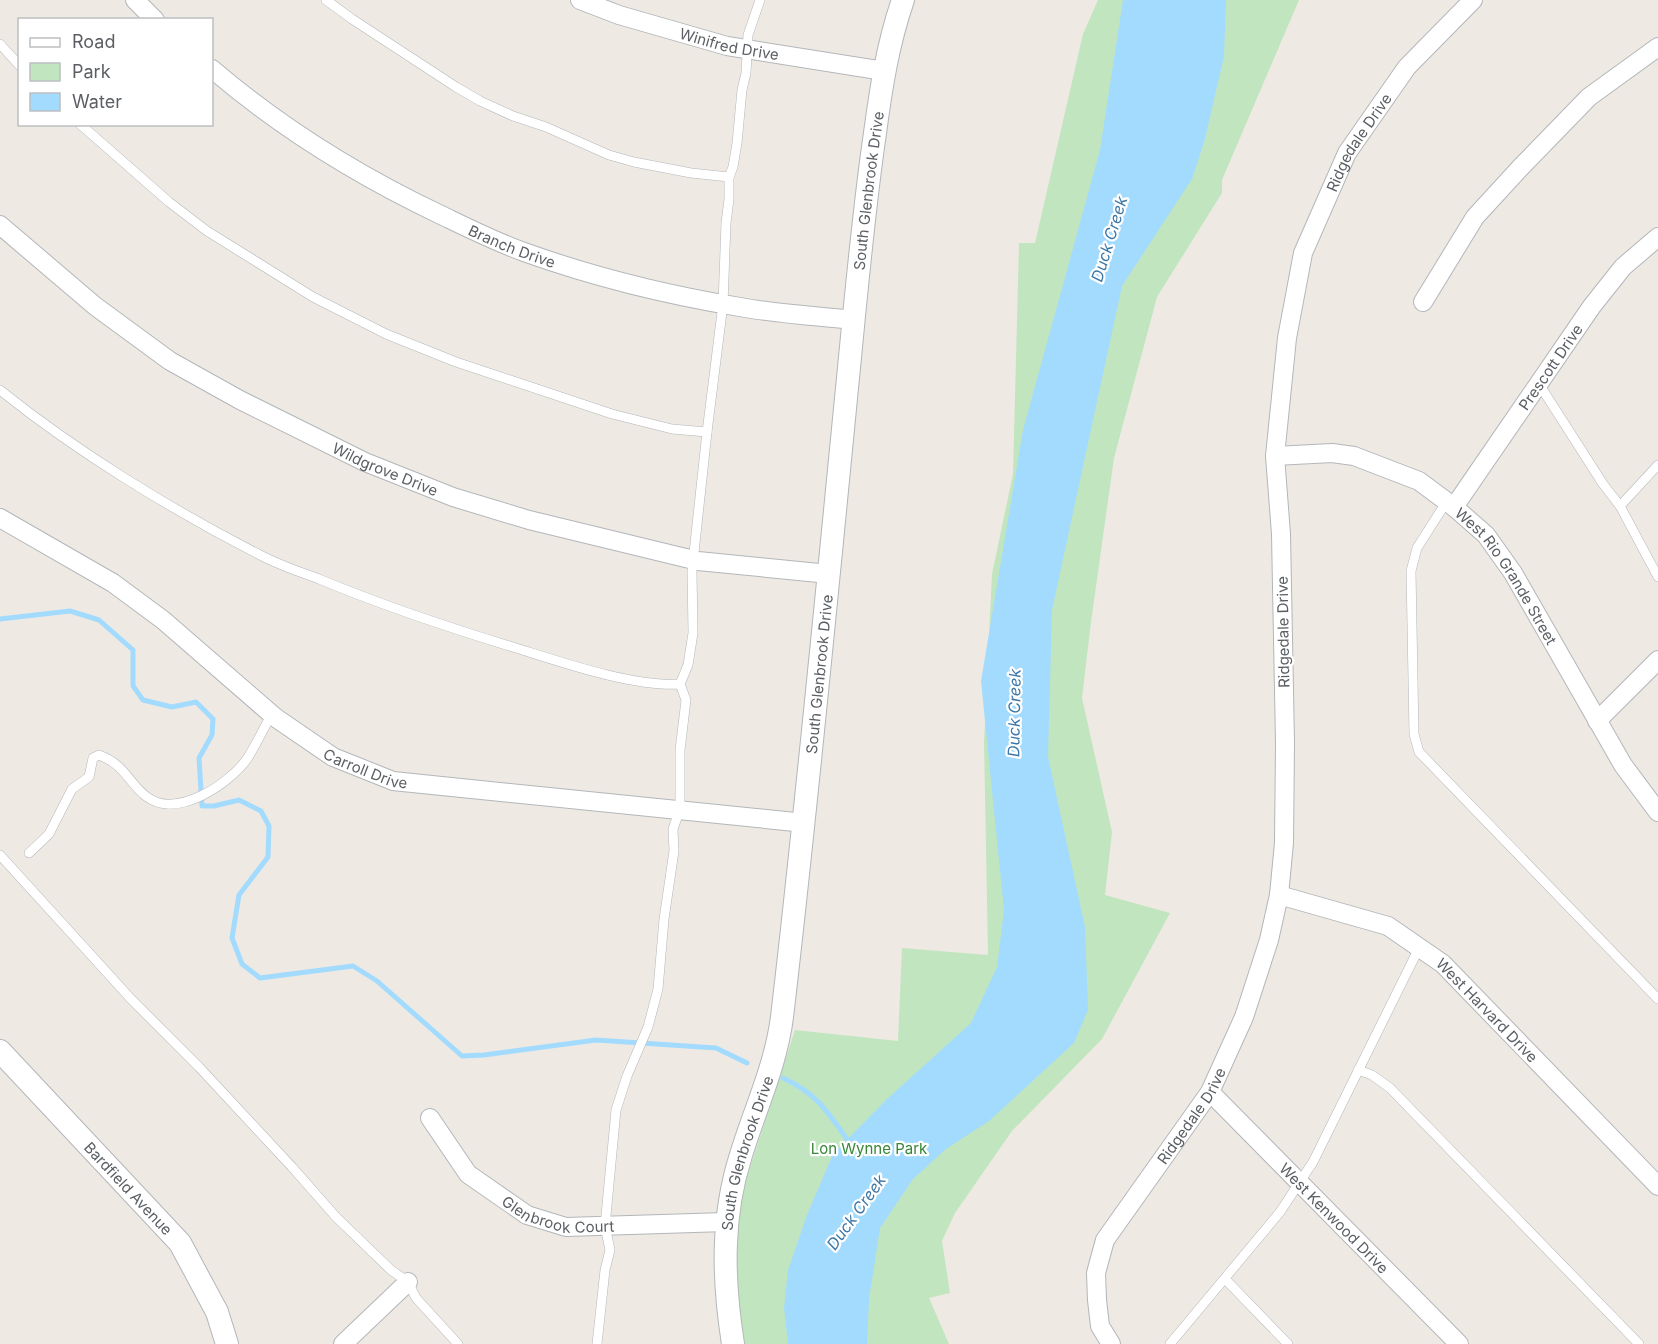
<svg xmlns="http://www.w3.org/2000/svg" width="1658" height="1344" font-family="Inter,sans-serif">
<style>
.green{fill:#c1e5bf}
.water{fill:#a3dbfe}
.lines{fill:none;stroke-linecap:round;stroke-linejoin:round}
.stream{stroke:#a3dbfe;stroke-width:5}
.service-casing{stroke:#b3b6ba;stroke-width:10}
.minor-casing{stroke:#b3b6ba;stroke-width:20}
.tertiary-casing{stroke:#b3b6ba;stroke-width:24}
.service{stroke:#fff;stroke-width:9}
.minor{stroke:#fff;stroke-width:18}
.tertiary{stroke:#fff;stroke-width:22}
.labels{text-anchor:middle;dominant-baseline:central;stroke-width:4.5;stroke-linejoin:round;paint-order:stroke}
.street-label{font-size:15px;fill:#5b5f63;stroke:#fff}
.park-label{font-size:15px;fill:#388637;stroke:#fff}
.water-label{font-size:16px;font-style:italic;fill:#3d77a7;stroke:#fff}
</style>
<rect width="100%" height="100%" fill="#eeeae3"/>
<polygon class="green" points="1098,0 1299,0 1222,180 1222,193 1157,297 1114,458 1091,622 1082,698 1112,832 1105,895 1170,913 1102,1039 1012,1131 955,1213 942,1241 950,1293 929,1298 949,1344 742,1344 732,1222 795,1030 898,1041 902,948 988,955 984,742 992,574 1013,474 1019,243 1035,243 1083,34"/>
<polygon class="water" points="1123,0 1226,0 1224,56 1205,139 1192,179 1122,286 1052,610 1048,757 1085,927 1088,1010 1074,1043 989,1121 946,1149 913,1179 880,1228 869,1299 867,1344 788,1344 784,1308 788,1270 807,1215 833,1154 886,1100 971,1023 997,967 1004,910 981,681 1023,430 1100,150"/>
<g class="lines">
<g class="stream">
<polyline points="0,619 70,611 99,620 133,650 133,686 143,700 172,707 196,702 213,719 212,735 199,758 202,806 214,806 239,800 261,811 269,826 268,857 239,895 232,938 242,964 260,978 353,966 377,981 462,1056 484,1055 596,1040 716,1048 747,1063"/>
<path d="M783 1078C818 1094 829 1114 851 1145"/>
</g>
<defs>
<g id="service">
<polyline points="326,0 352,19 456,87 480,101 513,116 546,127 609,155 634,162 691,173 729,177"/>
<polyline points="0,44 20,66"/>
<polyline points="80,124 169,202 207,231 313,297 386,334 456,362 612,414 672,429 707,432 692,571 693,633 688,665 680,684 686,700 680,750 680,809 673,829 674,851 664,919 658,989 648,1027 627,1076 616,1110 605,1226 610,1250 605,1270 597,1344"/>
<polyline points="1539,384 1603,484 1620,506"/>
<path d="M0 390C77 452 172 510 260 555 279 565 300 572 319 579 384 606 450 628 516 648 561 662 633 687 680 684"/>
<polyline points="707,432 723,304 726,223 729,199 729,177 733,167 737,143 742,90 746,73 748,35 760,0"/>
<polyline points="1658,465 1620,506 1658,577"/>
<polyline points="1447,501 1417,548 1411,571 1414,734 1419,752 1658,999"/>
<path d="M29 853 49 834 72 789 89 777 93 758 99 755C126 765 128 783 147 797 177 819 229 784 247 759 256 745 263 729 272 714"/>
<polyline points="0,855 131,999 199,1067 292,1167 336,1217 391,1270 408,1282 416,1298 458,1344"/>
<polyline points="1358,1070 1372,1075 1390,1088 1639,1344"/>
<polyline points="1225,1279 1288,1344"/>
<polyline points="1170,1344 1280,1212 1313,1162 1419,948"/>
</g>
<g id="minor">
<polyline points="135,0 155,20"/>
<path id="s1" d="M580 0 619 15 727 46 884 71"/>
<path id="s2" d="M212 69C281 128 359 176 441 215 468 228 496 242 524 252 594 277 667 295 740 307 778 314 816 316 853 320"/>
<path id="s3" d="M0 225 95 306 170 361 240 400 365 462 453 497 529 520 698 561 829 574"/>
<polyline points="1423,302 1475,217 1520,168 1589,97 1658,47"/>
<path id="s4" d="M1275 456 1332 453 1354 456 1419 481 1454 507 1486 535 1513 573 1623 765 1658 812"/>
<path id="s5" d="M1454 507 1592 306 1623 267 1658 237"/>
<path id="s6" d="M0 518 113 583 163 620 276 718 333 757 393 781 805 823"/>
<polyline points="1597,721 1658,660"/>
<path id="s7" d="M1279 895 1388 926 1443 964 1658 1186"/>
<path id="s8" d="M1210 1092 1459 1344"/>
<path id="s9" d="M430 1118 468 1174 527 1215 566 1227 726 1222"/>
<polyline points="343,1344 408,1282"/>
<path id="s10" d="M1111 1344 1100 1326 1097 1300 1096 1273 1105 1240 1210 1092 1244 1017 1269 940 1279 895 1284 843 1285 743 1281 534 1275 456 1287 338 1303 253 1347 153 1407 67 1473 0"/>
</g>
<g id="tertiary">
<path id="s11" d="M0 1051 180 1243 217 1312 227 1344"/>
<path id="s12" d="M733 1344C723 1280 721 1217 741 1155 755 1109 776 1065 782 1017 807 805 827 591 848 378 856 296 863 215 875 133 881 88 888 43 903 0"/>
</g>
</defs>
<use href="#service" class="service-casing"/>
<use href="#minor" class="minor-casing"/>
<use href="#tertiary" class="tertiary-casing"/>
<use href="#service" class="service"/>
<use href="#minor" class="minor"/>
<use href="#tertiary" class="tertiary"/>
</g>
<g class="labels">
<g class="street-label">
<text stroke="none"><textPath href="#s1" startOffset="156">Winifred Drive</textPath></text>
<text stroke="none"><textPath href="#s10" startOffset="1268">Ridgedale Drive</textPath></text>
<text stroke="none"><textPath href="#s12" startOffset="1166">South Glenbrook Drive</textPath></text>
<text stroke="none"><textPath href="#s2" startOffset="350">Branch Drive</textPath></text>
<text stroke="none"><textPath href="#s5" startOffset="170">Prescott Drive</textPath></text>
<text stroke="none"><textPath href="#s3" startOffset="459">Wildgrove Drive</textPath></text>
<text stroke="none"><textPath href="#s4" startOffset="280">West Rio Grande Street</textPath></text>
<text transform="translate(1283 632) rotate(-91)">Ridgedale Drive</text>
<text stroke="none"><textPath href="#s12" startOffset="680">South Glenbrook Drive</textPath></text>
<text stroke="none"><textPath href="#s6" startOffset="446">Carroll Drive</textPath></text>
<text stroke="none"><textPath href="#s7" startOffset="244">West Harvard Drive</textPath></text>
<text stroke="none"><textPath href="#s10" startOffset="260">Ridgedale Drive</textPath></text>
<text stroke="none"><textPath href="#s12" startOffset="194">South Glenbrook Drive</textPath></text>
<text stroke="none"><textPath href="#s11" startOffset="188">Bardfield Avenue</textPath></text>
<text stroke="none"><textPath href="#s9" startOffset="170">Glenbrook Court</textPath></text>
<text stroke="none"><textPath href="#s8" startOffset="177">West Kenwood Drive</textPath></text>
</g>
<g class="park-label">
<text x="869" y="1148">Lon Wynne Park</text>
</g>
<g class="water-label">
<text transform="translate(1109 239) rotate(-73)">Duck Creek</text>
<text transform="translate(1014 713) rotate(-89)">Duck Creek</text>
<text transform="translate(856 1212) rotate(-54)">Duck Creek</text>
</g>
</g>
<rect x="18" y="18" width="195" height="108" fill="#ffffff" stroke="#bdbfc1" stroke-width="1.5"/>
<rect x="30" y="38" width="30" height="9" fill="#ffffff" stroke="#bdbfc1" stroke-width="1.5"/>
<text x="72" y="48" font-size="18" fill="#5b5f63">Road</text>
<rect x="30" y="63" width="30" height="18" fill="#c1e5bf" stroke="#bdbfc1" stroke-width="1.5"/>
<text x="72" y="78" font-size="18" fill="#5b5f63">Park</text>
<rect x="30" y="93" width="30" height="18" fill="#a3dbfe" stroke="#bdbfc1" stroke-width="1.5"/>
<text x="72" y="108" font-size="18" fill="#5b5f63">Water</text>
</svg>
